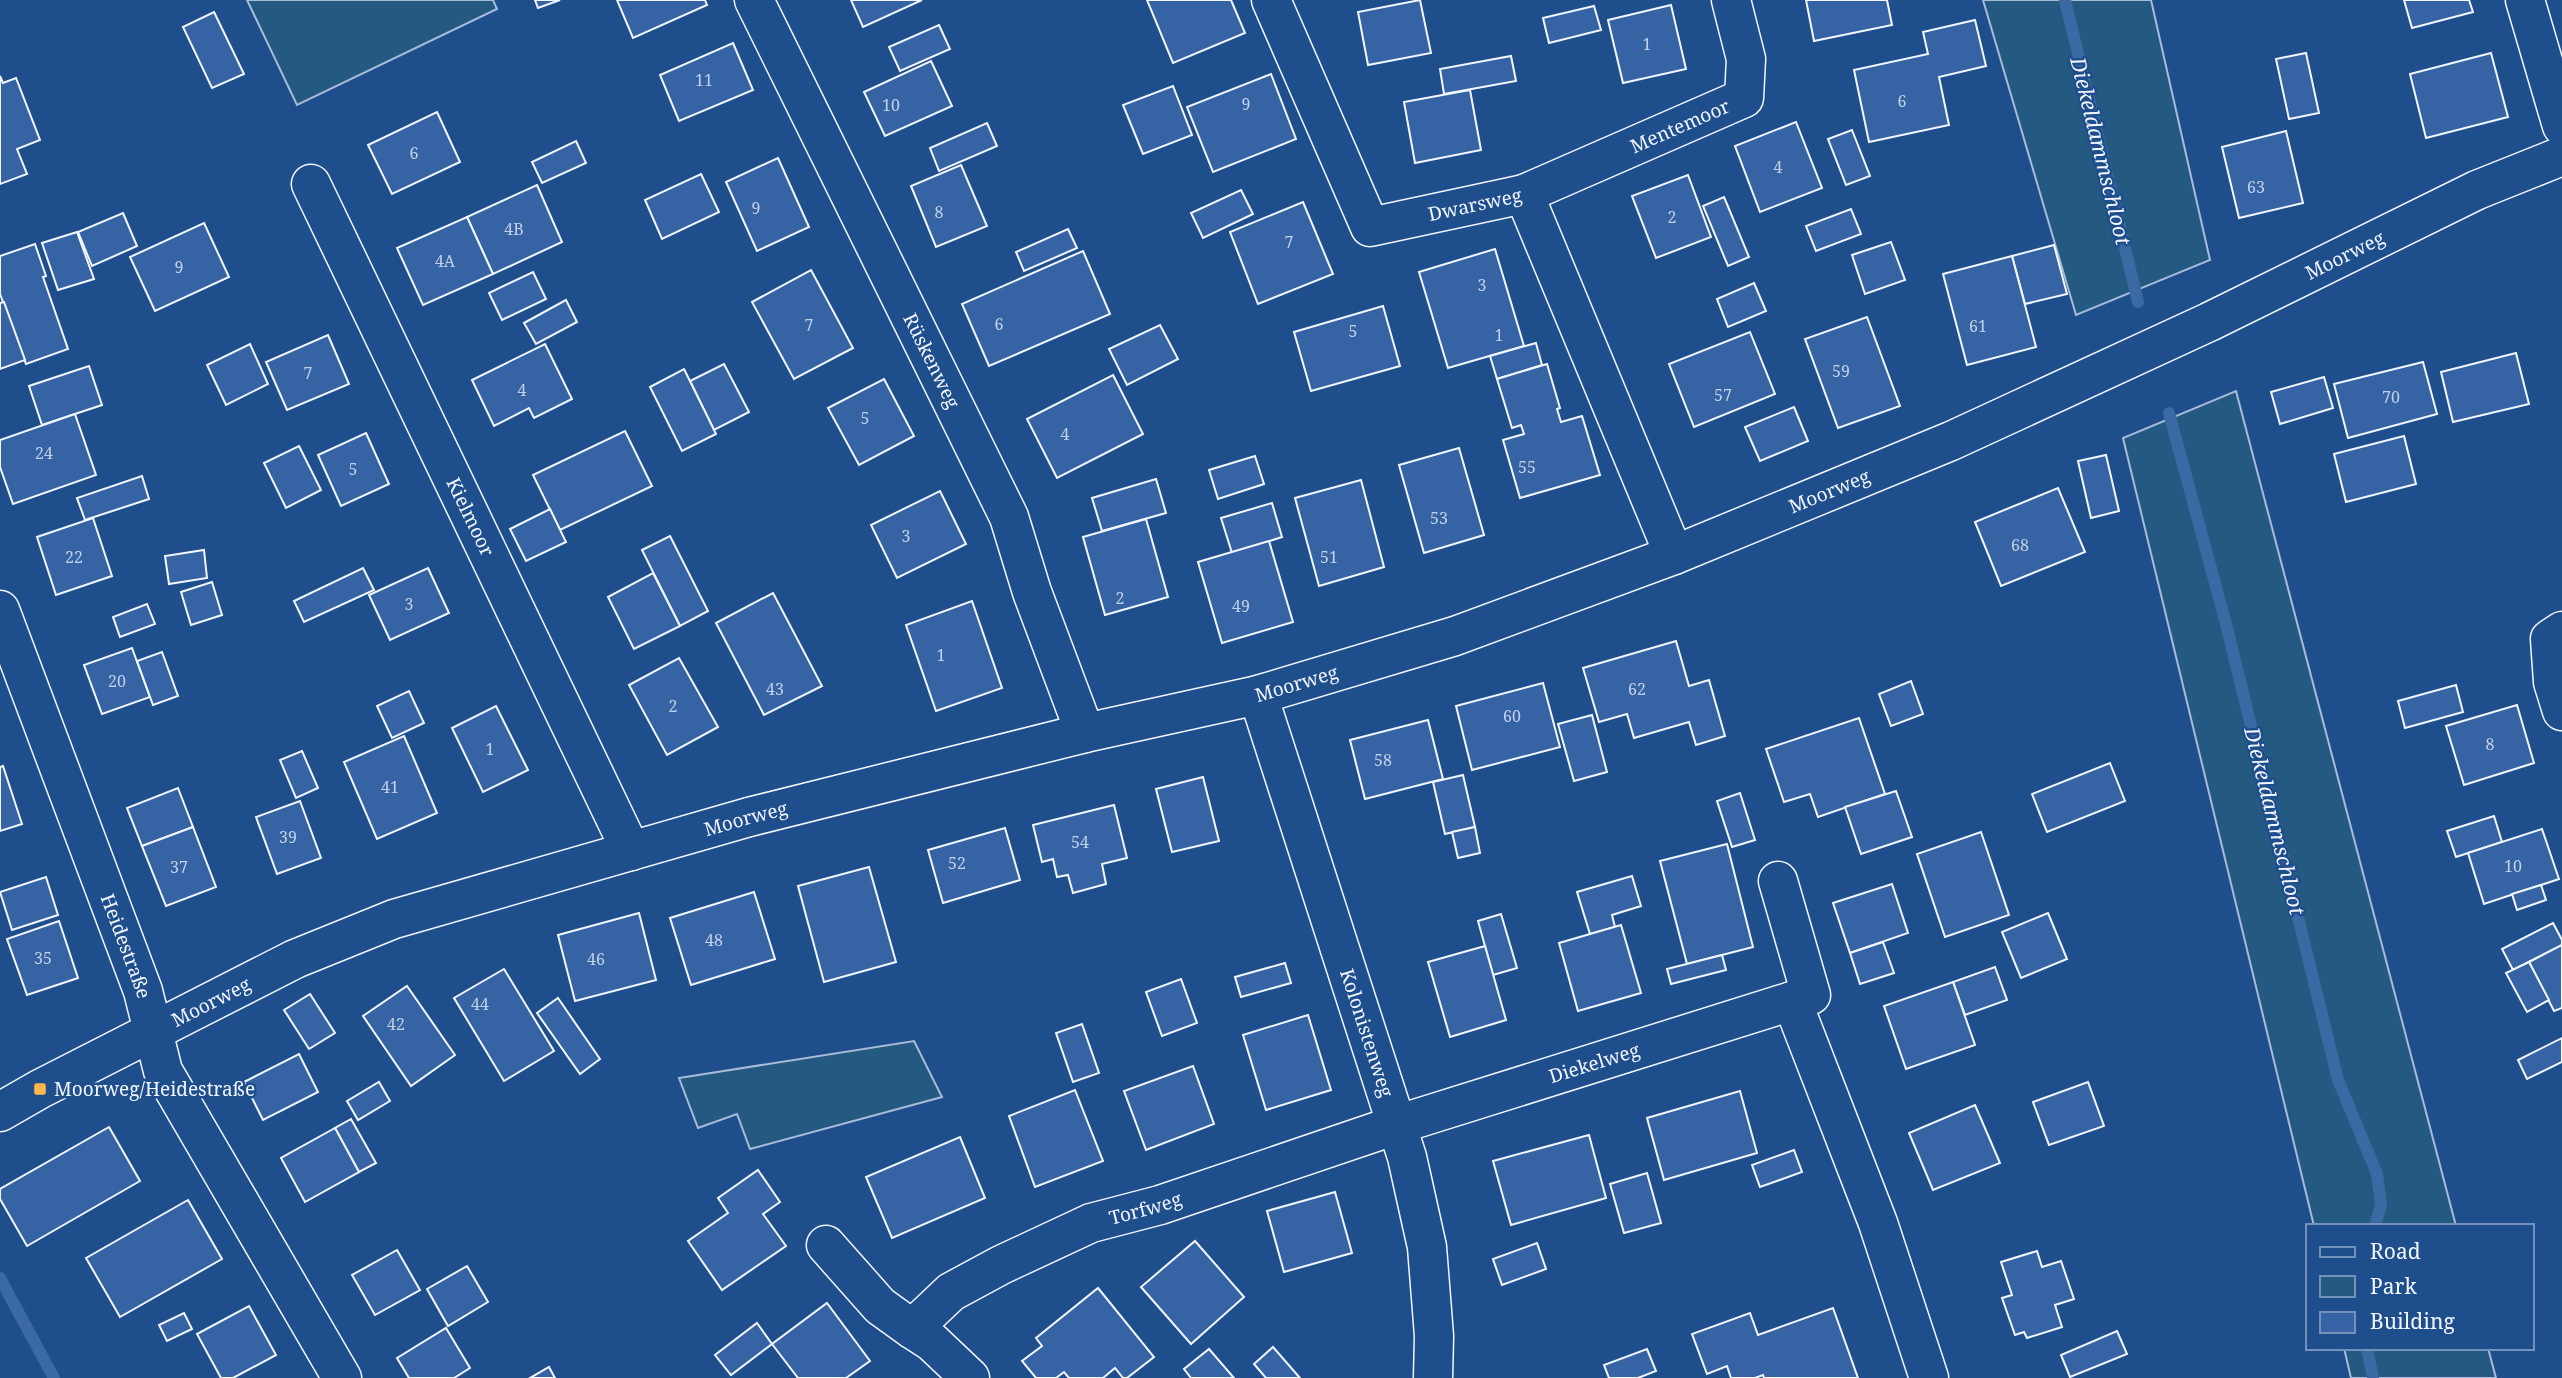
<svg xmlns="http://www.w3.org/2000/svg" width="2562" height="1378" font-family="'Noto Serif',serif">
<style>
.green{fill:#245a82;stroke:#a8bbd7;stroke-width:2}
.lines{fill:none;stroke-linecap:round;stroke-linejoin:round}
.stream{stroke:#3b69a3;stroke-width:12}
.building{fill:#3563a3;stroke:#f2f6ff;stroke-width:2}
.minor-casing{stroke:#f2f6ff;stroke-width:41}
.minor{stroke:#1f4e8c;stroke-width:38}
.poi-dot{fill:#ffb74d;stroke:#1f4e8c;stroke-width:2.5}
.labels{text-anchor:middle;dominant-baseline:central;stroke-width:5;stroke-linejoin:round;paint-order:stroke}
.number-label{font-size:16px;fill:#c3d1e8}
.street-label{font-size:19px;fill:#f2f6ff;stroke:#1f4e8c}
.poi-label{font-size:19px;fill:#f2f6ff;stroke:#1f4e8c;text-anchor:start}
.water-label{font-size:21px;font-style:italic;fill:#f2f6ff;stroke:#1f4e8c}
</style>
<rect width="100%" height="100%" fill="#1f4e8c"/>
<g class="green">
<polygon points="247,0 493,0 497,9 297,105"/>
<polygon points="1983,0 2151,0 2210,260 2076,315"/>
<polygon points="2236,391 2456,1226 2314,1226 2123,438"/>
<polygon points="914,1041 942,1097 750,1149 737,1114 698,1128 679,1078"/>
<polygon points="2344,1348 2488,1348 2496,1378 2351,1378"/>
</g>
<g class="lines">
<g class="stream">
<polyline points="2065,0 2138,302"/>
<polyline points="2169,413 2226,624 2338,1080 2377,1174 2381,1205 2375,1226"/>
<polyline points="0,1278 54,1378"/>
<polyline points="2367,1348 2373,1378"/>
</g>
</g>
<g class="building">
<polygon points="535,0 560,0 538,8"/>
<polygon points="617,0 705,0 707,5 633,38"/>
<polygon points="851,0 922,0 863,27"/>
<polygon points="1147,0 1231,0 1245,33 1173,63"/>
<polygon points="1420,0 1431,53 1368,65 1358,12"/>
<polygon points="1806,0 1887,0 1892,25 1814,41"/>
<polygon points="2404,0 2469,0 2473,12 2412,28"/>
<polygon points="1671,5 1686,69 1623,83 1608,20"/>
<polygon points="1594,6 1601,30 1549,43 1543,18"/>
<polygon points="214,12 244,74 212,88 183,27"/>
<polygon points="1975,20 1986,66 1939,77 1949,125 1869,142 1854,70 1928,54 1923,32"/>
<polygon points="939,25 950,49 900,71 889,47"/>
<polygon points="733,43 753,90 679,121 660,75"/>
<polygon points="2306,53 2319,113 2289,119 2276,59"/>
<polygon points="2491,53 2508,117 2426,138 2410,74"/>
<polygon points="1511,56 1516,81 1444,94 1440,69"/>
<polygon points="931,61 952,106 885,136 864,92"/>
<polygon points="1271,74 1296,139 1213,172 1187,107"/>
<polygon points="0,76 3,83 16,78 40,140 17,149 27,174 0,184"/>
<polygon points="1173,86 1192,135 1143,154 1123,105"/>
<polygon points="1470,90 1481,150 1415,163 1404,102"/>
<polygon points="437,112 460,162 392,194 368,145"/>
<polygon points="1796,122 1822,188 1760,212 1735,146"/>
<polygon points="987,123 997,146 939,171 930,148"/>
<polygon points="1852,130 1870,176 1846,185 1828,139"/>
<polygon points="2286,131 2303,203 2239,218 2222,147"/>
<polygon points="576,141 586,163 542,183 532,162"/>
<polygon points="778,158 809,227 757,251 726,182"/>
<polygon points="961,165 987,226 936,247 911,186"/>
<polygon points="701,174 719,212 662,239 645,200"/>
<polygon points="1688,175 1711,237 1656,258 1632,196"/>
<polygon points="537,185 562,242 493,274 467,217"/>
<polygon points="1241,190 1253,214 1203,238 1191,213"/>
<polygon points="1724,197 1749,257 1728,266 1703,206"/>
<polygon points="1303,202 1333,274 1258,304 1230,232"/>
<polygon points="1851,209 1861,234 1816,251 1806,226"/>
<polygon points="123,213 137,246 92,266 78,232"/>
<polygon points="467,217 493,274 423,305 397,248"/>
<polygon points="204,223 229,277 155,311 130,257"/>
<polygon points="1068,229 1077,248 1024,271 1016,252"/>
<polygon points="77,232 94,279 58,290 42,243"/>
<polygon points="1891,242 1905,280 1865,294 1852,255"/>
<polygon points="35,244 46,276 43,277 68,349 26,364 0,294 0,256"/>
<polygon points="2054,245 2067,294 2025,304 2012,256"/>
<polygon points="1495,249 1524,346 1448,368 1419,272"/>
<polygon points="1083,251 1110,314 989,366 962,304"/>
<polygon points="2012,256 2036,347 1967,365 1943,274"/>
<polygon points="811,270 853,348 794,379 752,302"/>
<polygon points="533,272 546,299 502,320 489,293"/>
<polygon points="1754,283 1766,311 1728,327 1717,299"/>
<polygon points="566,300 577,322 536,344 524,323"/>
<polygon points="4,302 25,360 0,369 0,303"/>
<polygon points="1383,306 1400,366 1311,391 1294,332"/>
<polygon points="1867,317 1900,406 1838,428 1805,339"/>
<polygon points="1160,325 1178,359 1127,385 1109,349"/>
<polygon points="1750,332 1775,394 1694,427 1669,364"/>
<polygon points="328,335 349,384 287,410 266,362"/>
<polygon points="1536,343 1542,365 1497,379 1490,356"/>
<polygon points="250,344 268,384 226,405 207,365"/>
<polygon points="545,344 572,399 534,418 529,408 494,426 472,380"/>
<polygon points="2516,353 2529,404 2453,422 2441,372"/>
<polygon points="2423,362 2437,414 2348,438 2334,384"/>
<polygon points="724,364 749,412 714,430 690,381"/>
<polygon points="1547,364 1560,408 1557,409 1561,422 1582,416 1600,475 1520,498 1503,440 1524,434 1521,425 1512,428 1497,379"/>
<polygon points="89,366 102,405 42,425 29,386"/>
<polygon points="684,369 716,434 682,451 650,387"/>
<polygon points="1113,375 1143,434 1057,478 1027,419"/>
<polygon points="2324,377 2333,408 2280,424 2271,392"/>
<polygon points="884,379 914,436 859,465 828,408"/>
<polygon points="1794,407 1808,441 1760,461 1745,427"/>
<polygon points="75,414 96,475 13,504 0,467 0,440"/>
<polygon points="625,431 652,486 560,530 533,475"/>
<polygon points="366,433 389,484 341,506 318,455"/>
<polygon points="2404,436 2416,484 2346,502 2334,454"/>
<polygon points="299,446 321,490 286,508 264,463"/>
<polygon points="1459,448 1484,535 1424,553 1399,465"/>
<polygon points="2106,455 2119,511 2091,518 2078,461"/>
<polygon points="1255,456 1264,484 1218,499 1209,470"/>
<polygon points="142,476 149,499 85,520 77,498"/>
<polygon points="1156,479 1166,513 1102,531 1092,498"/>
<polygon points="1361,480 1384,567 1319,586 1295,498"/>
<polygon points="2058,488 2085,552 2001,586 1975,522"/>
<polygon points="940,491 966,544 897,578 871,525"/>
<polygon points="1272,503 1282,537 1232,553 1221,518"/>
<polygon points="550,509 566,542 526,561 510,529"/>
<polygon points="93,518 112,576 56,595 37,537"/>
<polygon points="1146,519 1168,597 1105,615 1083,537"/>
<polygon points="670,536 708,611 680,626 642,550"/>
<polygon points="1269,541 1293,622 1222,643 1198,562"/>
<polygon points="204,550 207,578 169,584 165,556"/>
<polygon points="363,568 374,590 304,622 294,601"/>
<polygon points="428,568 449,613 390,640 369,595"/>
<polygon points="653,573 680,626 634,649 608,597"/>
<polygon points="212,582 222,615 191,625 181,592"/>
<polygon points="773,593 822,686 764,715 716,623"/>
<polygon points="972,601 1002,688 936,711 906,625"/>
<polygon points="147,604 155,624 120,637 113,617"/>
<polygon points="1676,641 1689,686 1709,680 1725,736 1696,745 1689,722 1634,738 1627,714 1599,722 1583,668"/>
<polygon points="132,648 150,697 102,714 84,665"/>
<polygon points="162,652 178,696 153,705 137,661"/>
<polygon points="679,658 718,727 667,755 629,685"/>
<polygon points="1911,681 1923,714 1891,726 1879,694"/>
<polygon points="1543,683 1560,747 1472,770 1456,706"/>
<polygon points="2456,685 2463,712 2405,728 2398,701"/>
<polygon points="409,691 424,723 392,738 377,706"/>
<polygon points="2517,705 2534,763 2464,785 2446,726"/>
<polygon points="496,706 528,770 483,792 452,728"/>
<polygon points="1592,715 1607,772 1574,781 1558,724"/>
<polygon points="1859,718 1885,794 1818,817 1810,794 1784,802 1766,749"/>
<polygon points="1428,720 1443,779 1365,799 1350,740"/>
<polygon points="404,736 437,813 377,839 344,762"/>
<polygon points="302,751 318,788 296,798 280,760"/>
<polygon points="2110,763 2125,801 2047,832 2032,794"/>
<polygon points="3,766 22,824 0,831 0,767"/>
<polygon points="1463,775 1475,827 1445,834 1433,782"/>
<polygon points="1203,777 1219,841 1172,852 1156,789"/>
<polygon points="178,788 193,827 142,846 127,808"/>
<polygon points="1896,791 1912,837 1861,854 1845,807"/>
<polygon points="1740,793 1755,840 1732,847 1717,801"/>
<polygon points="300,801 321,858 277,874 256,817"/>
<polygon points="1114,805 1127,858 1102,864 1106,884 1073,893 1068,875 1057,877 1053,859 1042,862 1033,825"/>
<polygon points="2494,816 2502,842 2456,857 2447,831"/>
<polygon points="193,827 216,887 166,906 142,846"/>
<polygon points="1475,827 1480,853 1458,858 1452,832"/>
<polygon points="1005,828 1020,880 943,903 928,850"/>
<polygon points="2542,829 2559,879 2484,904 2468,853"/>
<polygon points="1981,832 2009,915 1945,937 1917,854"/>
<polygon points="1727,844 1753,947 1687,964 1660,861"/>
<polygon points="869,867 896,962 824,982 798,886"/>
<polygon points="1632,876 1641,906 1612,915 1615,927 1590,934 1577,892"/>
<polygon points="46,877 58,915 12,930 0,892"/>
<polygon points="1892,884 1908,933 1850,953 1833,903"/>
<polygon points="2541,885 2546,900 2517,910 2512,894"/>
<polygon points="754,892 775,959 691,985 670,918"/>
<polygon points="639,913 656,980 575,1001 558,935"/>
<polygon points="2048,913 2067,959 2021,978 2002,932"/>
<polygon points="1501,914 1517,968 1493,975 1478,921"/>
<polygon points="59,921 78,978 27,995 7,939"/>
<polygon points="2553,923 2562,940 2562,945 2513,970 2502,949"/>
<polygon points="1621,925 1641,993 1578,1011 1559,943"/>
<polygon points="1883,942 1894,973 1860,984 1850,953"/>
<polygon points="2562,945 2562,1008 2554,1011 2529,962"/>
<polygon points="1485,946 1506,1020 1450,1037 1428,962"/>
<polygon points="1722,955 1726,970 1671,984 1667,969"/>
<polygon points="2529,962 2549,1000 2527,1012 2506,973"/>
<polygon points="1285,963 1291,983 1241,997 1235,977"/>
<polygon points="1995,967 2007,1000 1965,1015 1953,982"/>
<polygon points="504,969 554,1051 504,1081 454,998"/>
<polygon points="1181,979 1197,1023 1162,1036 1146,992"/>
<polygon points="1953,982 1975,1045 1906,1069 1884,1006"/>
<polygon points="407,986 455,1055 411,1086 363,1016"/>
<polygon points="310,994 335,1033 309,1049 284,1010"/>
<polygon points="558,998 600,1059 580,1074 537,1013"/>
<polygon points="1308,1015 1331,1090 1266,1110 1243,1035"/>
<polygon points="1082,1024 1099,1073 1073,1082 1056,1033"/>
<polygon points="2562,1038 2562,1062 2527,1079 2518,1060"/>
<polygon points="299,1054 318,1092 263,1120 244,1082"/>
<polygon points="1193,1066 1214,1124 1146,1150 1124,1091"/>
<polygon points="379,1082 390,1101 358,1120 347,1101"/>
<polygon points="2088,1082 2104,1126 2049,1145 2033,1102"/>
<polygon points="1075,1090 1103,1161 1035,1187 1009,1116"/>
<polygon points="1740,1091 1757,1153 1664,1180 1647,1118"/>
<polygon points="1975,1105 2000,1163 1933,1190 1909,1133"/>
<polygon points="351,1119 376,1163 359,1172 335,1128"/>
<polygon points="109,1127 140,1181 27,1246 0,1199 0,1189"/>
<polygon points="335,1128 359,1172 305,1202 281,1158"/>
<polygon points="1589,1135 1606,1198 1511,1225 1493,1161"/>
<polygon points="960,1137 985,1198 892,1238 866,1177"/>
<polygon points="1794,1150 1802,1172 1760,1187 1752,1165"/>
<polygon points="758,1170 780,1202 763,1214 786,1246 722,1290 688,1241 728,1213 718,1198"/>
<polygon points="1647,1173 1661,1223 1624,1233 1610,1184"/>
<polygon points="1335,1192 1352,1253 1284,1272 1267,1211"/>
<polygon points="188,1200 222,1259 120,1317 86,1258"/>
<polygon points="1195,1241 1244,1297 1191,1344 1141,1287"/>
<polygon points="1537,1243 1546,1269 1502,1285 1493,1259"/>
<polygon points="397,1250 420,1290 375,1315 352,1275"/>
<polygon points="2037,1251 2042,1267 2061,1261 2074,1299 2055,1305 2062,1327 2027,1338 2024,1332 2015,1335 2002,1298 2012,1295 2001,1262"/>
<polygon points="467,1266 488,1302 448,1326 427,1289"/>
<polygon points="1098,1288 1154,1357 1127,1378 1123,1378 1115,1368 1103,1378 1069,1378 1064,1372 1056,1378 1036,1378 1022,1361 1042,1346 1036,1338"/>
<polygon points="827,1303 870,1361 846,1378 798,1378 772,1344"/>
<polygon points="249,1306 276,1355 233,1378 221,1378 197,1334"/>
<polygon points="1833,1308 1858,1378 1764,1378 1763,1375 1755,1378 1731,1378 1727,1366 1707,1374 1692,1334 1750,1313 1758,1335"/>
<polygon points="184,1313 192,1329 167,1341 159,1325"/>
<polygon points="757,1323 772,1344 731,1375 715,1355"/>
<polygon points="446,1328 470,1368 454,1378 409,1378 397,1358"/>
<polygon points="2117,1331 2127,1354 2070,1377 2061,1355"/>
<polygon points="1273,1347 1300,1378 1266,1378 1254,1364"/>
<polygon points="1209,1349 1234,1378 1191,1378 1184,1369"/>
<polygon points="1647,1349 1656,1371 1638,1378 1609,1378 1604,1365"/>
<polygon points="549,1367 555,1378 530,1378"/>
</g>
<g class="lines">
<defs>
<g id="minor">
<path id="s1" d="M754 0 1009 517 1032 592 1085 733"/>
<path id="s2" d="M1271 0 1370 227 1524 194 1674 555"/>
<polyline points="2525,0 2562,126"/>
<path id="s3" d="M311 184 631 851"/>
<path id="s4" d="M1524 194 1744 98 1746 59 1731 0"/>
<path id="s5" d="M0 610 143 991 163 1071 342 1378"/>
<polyline points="2562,631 2550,639 2553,682 2562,711"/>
<path id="s6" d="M1258 695 1407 1157 1427 1247 1434 1336 1433 1378"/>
<polyline points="1778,881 1811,995 1792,1001"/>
<path id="s7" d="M0 1112 40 1089 295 959 394 919 749 817 1085 733 1258 695 1455 636 1674 555 1951 441 2209 322 2477 190 2562 156"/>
<path id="s8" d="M826 1245 880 1306 912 1329 951 1292 1001 1265 1091 1223 1160 1205 1396 1125 1792 1001 1878 1223 1929 1378"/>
<polyline points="912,1329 932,1342 970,1378"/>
</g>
</defs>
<use href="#minor" class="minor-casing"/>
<use href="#minor" class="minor"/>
</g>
<rect class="poi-dot" x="33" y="1082" width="14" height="14" rx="3.5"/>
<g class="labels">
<g class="number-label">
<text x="1647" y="44">1</text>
<text x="704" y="80">11</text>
<text x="1902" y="101">6</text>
<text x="1246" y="104">9</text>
<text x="891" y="105">10</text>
<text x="414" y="153">6</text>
<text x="1778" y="167">4</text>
<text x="2256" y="187">63</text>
<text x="756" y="208">9</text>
<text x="939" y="212">8</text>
<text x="1672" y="217">2</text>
<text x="514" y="229">4B</text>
<text x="1289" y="242">7</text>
<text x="445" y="261">4A</text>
<text x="179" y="267">9</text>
<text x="1482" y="285">3</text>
<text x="999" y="324">6</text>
<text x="809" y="325">7</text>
<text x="1978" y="326">61</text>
<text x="1353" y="331">5</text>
<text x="1499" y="335">1</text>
<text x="1841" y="371">59</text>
<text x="308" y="373">7</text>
<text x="522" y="390">4</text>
<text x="1723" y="395">57</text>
<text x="2391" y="397">70</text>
<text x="865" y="418">5</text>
<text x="1065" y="434">4</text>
<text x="44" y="453">24</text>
<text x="1527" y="467">55</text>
<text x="353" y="469">5</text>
<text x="1439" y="518">53</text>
<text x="906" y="536">3</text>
<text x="2020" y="545">68</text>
<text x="74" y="557">22</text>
<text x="1329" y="557">51</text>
<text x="1120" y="598">2</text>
<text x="409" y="604">3</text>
<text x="1241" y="606">49</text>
<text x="941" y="655">1</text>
<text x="117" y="681">20</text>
<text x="775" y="689">43</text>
<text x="1637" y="689">62</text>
<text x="673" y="706">2</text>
<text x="1512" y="716">60</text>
<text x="2490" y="744">8</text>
<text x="490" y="749">1</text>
<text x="1383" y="760">58</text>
<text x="390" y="787">41</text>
<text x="288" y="837">39</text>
<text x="1080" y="842">54</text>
<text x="957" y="863">52</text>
<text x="2513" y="866">10</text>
<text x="179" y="867">37</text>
<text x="714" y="940">48</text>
<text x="43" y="958">35</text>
<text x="596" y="959">46</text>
<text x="480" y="1004">44</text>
<text x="396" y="1024">42</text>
</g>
<g class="street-label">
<text stroke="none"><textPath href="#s4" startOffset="170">Mentemoor</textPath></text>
<text stroke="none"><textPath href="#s2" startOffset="355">Dwarsweg</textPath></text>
<text stroke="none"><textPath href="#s7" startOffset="2506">Moorweg</textPath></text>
<text stroke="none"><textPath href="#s1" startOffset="402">Rüskenweg</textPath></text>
<text stroke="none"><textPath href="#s7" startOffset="1939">Moorweg</textPath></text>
<text stroke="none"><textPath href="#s3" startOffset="369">Kielmoor</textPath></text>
<text stroke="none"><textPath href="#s7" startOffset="1372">Moorweg</textPath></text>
<text stroke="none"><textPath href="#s7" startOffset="805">Moorweg</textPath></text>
<text stroke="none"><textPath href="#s5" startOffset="359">Heidestraße</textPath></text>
<text stroke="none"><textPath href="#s7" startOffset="238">Moorweg</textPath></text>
<text stroke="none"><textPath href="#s6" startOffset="355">Kolonistenweg</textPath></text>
<text stroke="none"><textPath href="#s8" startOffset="859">Diekelweg</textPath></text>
<text stroke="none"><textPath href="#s8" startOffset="387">Torfweg</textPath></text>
</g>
<g class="poi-label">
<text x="54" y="1089">Moorweg/Heidestraße</text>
</g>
<g class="water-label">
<text transform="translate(2101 151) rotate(76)">Diekeldammschloot</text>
<text transform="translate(2275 821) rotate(76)">Diekeldammschloot</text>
</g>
</g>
<rect x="2306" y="1224" width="228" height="126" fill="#1f4e8c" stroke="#7391ba" stroke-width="2"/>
<rect x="2320" y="1247" width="35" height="10" fill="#1f4e8c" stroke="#7391ba" stroke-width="2"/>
<text x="2370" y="1259" font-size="21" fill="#f2f6ff">Road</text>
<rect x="2320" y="1276" width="35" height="21" fill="#245a82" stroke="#7391ba" stroke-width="2"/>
<text x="2370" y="1294" font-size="21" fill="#f2f6ff">Park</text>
<rect x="2320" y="1312" width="35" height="21" fill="#3563a3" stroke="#7391ba" stroke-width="2"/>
<text x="2370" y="1329" font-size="21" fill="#f2f6ff">Building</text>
</svg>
